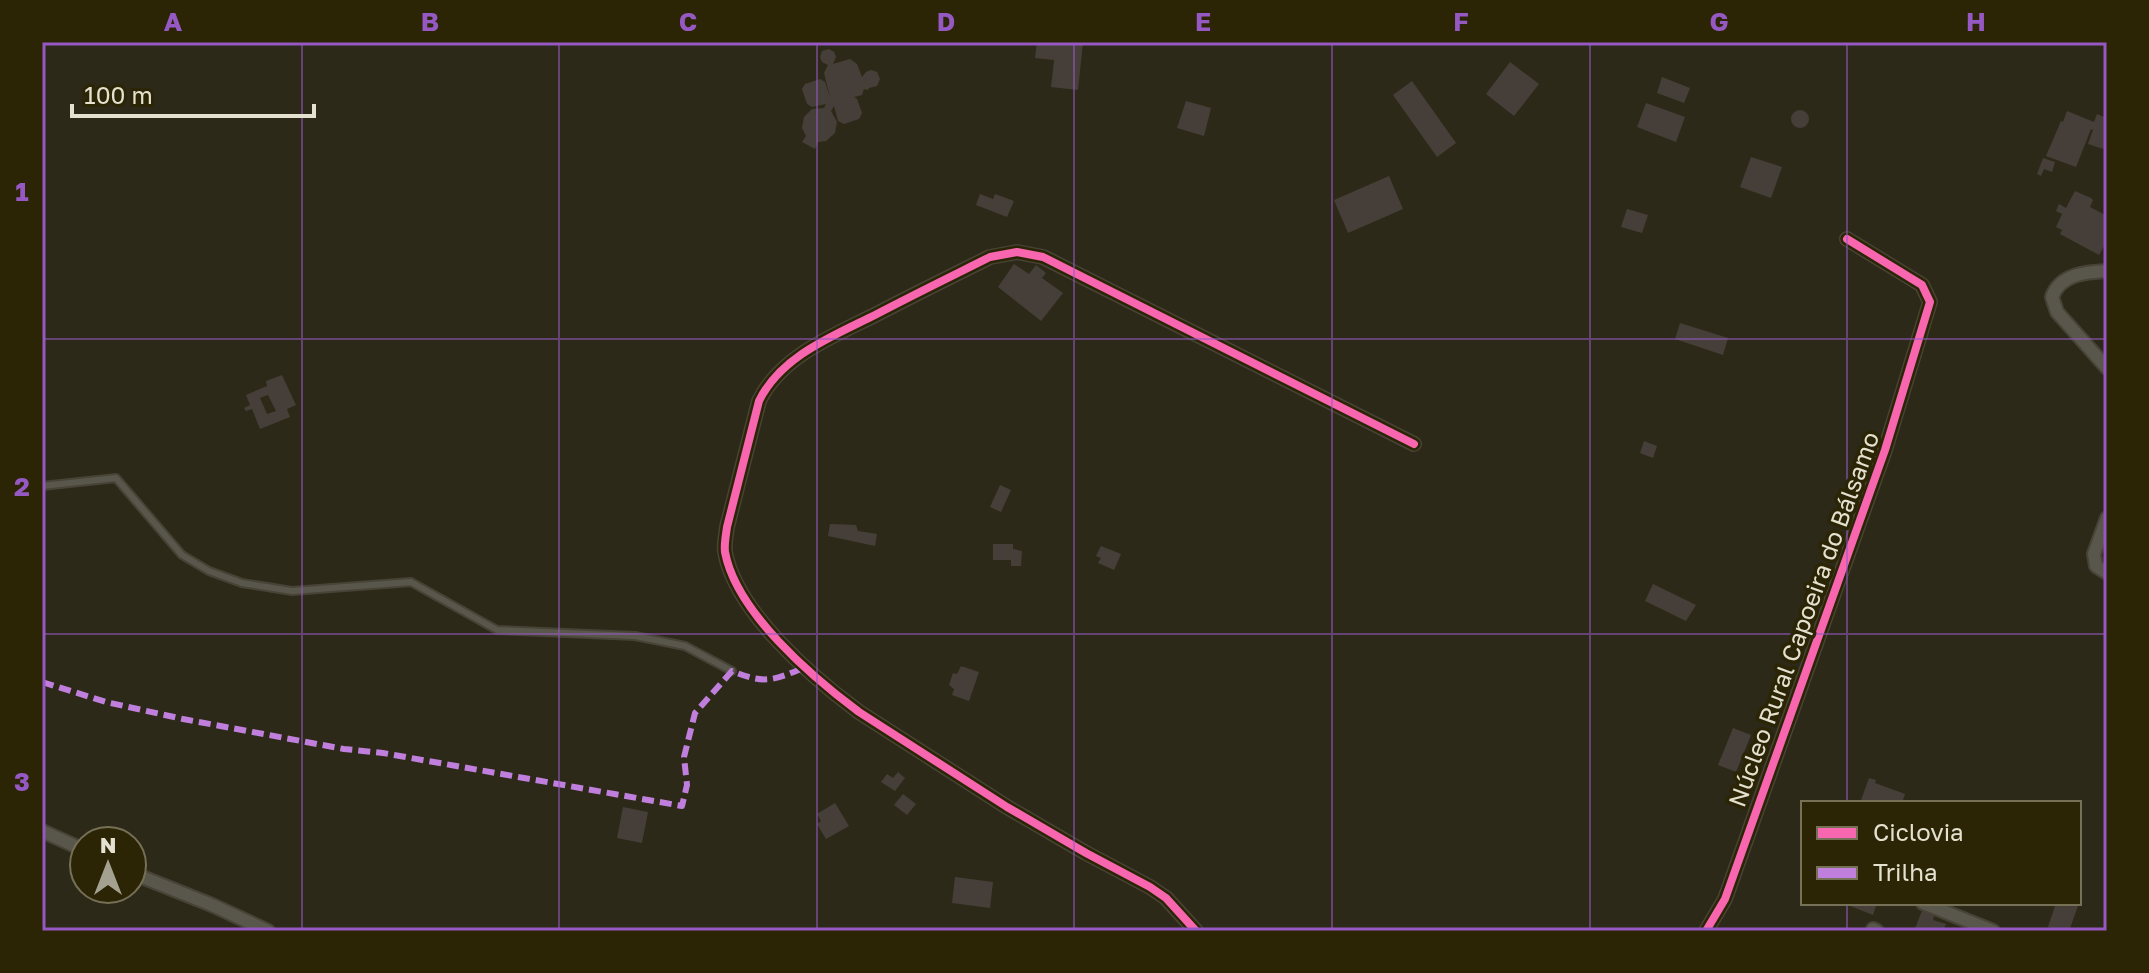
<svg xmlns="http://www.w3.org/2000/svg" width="2149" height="973" font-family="'Golos Text',sans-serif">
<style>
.building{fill:#463f39;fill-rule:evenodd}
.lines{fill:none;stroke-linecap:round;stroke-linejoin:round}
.lane-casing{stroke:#474336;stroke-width:10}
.street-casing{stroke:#474336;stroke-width:16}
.lane{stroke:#59574b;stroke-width:6}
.street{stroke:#59574b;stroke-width:12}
.quiet{stroke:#c07fdc;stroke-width:6;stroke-dasharray:12 6;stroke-linecap:butt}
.cycleway-casing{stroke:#2b2505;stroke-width:13}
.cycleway{stroke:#f766af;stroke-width:8}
.grid{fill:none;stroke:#9659c3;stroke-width:2;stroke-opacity:0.55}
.labels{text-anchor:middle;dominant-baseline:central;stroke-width:7;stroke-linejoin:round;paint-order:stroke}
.street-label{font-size:24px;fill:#e5e1d0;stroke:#2b2505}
.neatline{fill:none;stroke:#9659c3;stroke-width:3}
.grid-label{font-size:26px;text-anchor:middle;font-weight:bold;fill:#9659c3}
</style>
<rect width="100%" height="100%" fill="#2d2918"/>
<g class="building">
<polygon points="1037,42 1083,42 1078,90 1051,87 1054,60 1035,58"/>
<polygon points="829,49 834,52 836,57 833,64 850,59 857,64 862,77 866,72 871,70 877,72 880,79 877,86 869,88 868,90 864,89 862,95 854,97 857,99 862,113 859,119 844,124 838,121 834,106 831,111 837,122 835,133 826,141 818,142 815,149 802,142 806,136 802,128 804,117 812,109 824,108 826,104 812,107 807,104 802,89 805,84 820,79 825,82 830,97 824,73 828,65 822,62 820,57 822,51"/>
<polygon points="1510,62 1539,84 1514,116 1486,94"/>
<polygon points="1662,77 1690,88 1684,103 1657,93"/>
<polygon points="1412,81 1456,143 1437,157 1393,95"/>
<polygon points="1186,101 1211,108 1204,136 1177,128"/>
<polygon points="1646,103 1685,117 1676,142 1637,127"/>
<circle cx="1800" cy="119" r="9"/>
<polygon points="2067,111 2094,122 2097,114 2107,118 2107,145 2105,144 2103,149 2088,144 2093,130 2091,129 2076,167 2046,156 2061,121 2063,122"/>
<polygon points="1751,157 1782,167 1771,198 1740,187"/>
<polygon points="2043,158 2055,162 2052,172 2044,169 2041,176 2037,174"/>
<polygon points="1389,176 1403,209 1348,233 1334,200"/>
<polygon points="2075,191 2091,198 2093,200 2090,207 2107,216 2107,241 2099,255 2060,234 2062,230 2056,227 2062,214 2056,211 2059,204 2066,208"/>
<polygon points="980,194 993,199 995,194 1014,201 1007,217 976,205"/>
<polygon points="1627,209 1648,215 1642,233 1621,227"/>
<polygon points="1014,264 1029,274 1036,265 1046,273 1042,278 1063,293 1041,321 998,287"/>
<polygon points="1680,323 1728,338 1723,355 1675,339"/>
<path d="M282 375 296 405 287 409 290 417 260 429 252 409 246 411 244 408 250 405 246 395 267 386 266 381ZM268 395 276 411 267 414 260 398Z"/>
<polygon points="1644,441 1657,446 1653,458 1640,453"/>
<polygon points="1000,485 1011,490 1001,512 990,507"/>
<polygon points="830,524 856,525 858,531 877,534 875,546 828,536"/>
<polygon points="993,544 1013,544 1013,549 1022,551 1021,566 1011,566 1011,560 993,560"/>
<polygon points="1101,546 1121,554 1114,570 1098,563 1101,558 1096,556"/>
<polygon points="1653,584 1696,605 1686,621 1645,601"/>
<polygon points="961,666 979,672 969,701 952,695 954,689 949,685 953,673 957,674"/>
<polygon points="1733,728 1751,735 1736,772 1718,765"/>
<polygon points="898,772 905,778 895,791 881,782 887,774 893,778"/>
<polygon points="1869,778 1876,780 1875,783 1905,794 1902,803 1860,803"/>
<polygon points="903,794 916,804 907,815 894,805"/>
<polygon points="835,803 849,826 826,839 817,824 821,821 817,814"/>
<polygon points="623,807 648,812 642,843 617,838"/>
<polygon points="955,877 993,882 990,908 952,903"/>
<polygon points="1843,903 1877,903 1873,915"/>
<polygon points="2056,903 2079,903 2069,931 2062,931 2048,927"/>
<polygon points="1923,908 1935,912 1933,920 1946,924 1943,931 1914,931"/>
</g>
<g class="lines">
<defs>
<polyline id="lane" points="42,486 116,478 182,555 209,571 242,583 292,591 411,582 497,630 635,636 685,646 732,671"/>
<g id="street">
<path d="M2107 271C2086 272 2060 274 2052 297L2057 312 2107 368"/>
<polyline points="2107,518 2094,554 2096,566 2107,573"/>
<polyline points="42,831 84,850"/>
<polyline points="132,873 212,905 268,931"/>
<polyline points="1923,903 1993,931"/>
<polyline points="1873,929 1877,931"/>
<path d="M1196 931 1166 898 1150 887 1086 853 1007 807 859 712C812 677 736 612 725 552 724 544 726 535 727 527L759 401C781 356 833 336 875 315 913 295 952 276 990 257L1017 252 1043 257 1414 444"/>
<polyline points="1706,931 1725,899 1885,450 1930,302 1922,285 1847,239"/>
</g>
</defs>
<use href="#lane" class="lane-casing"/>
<use href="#street" class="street-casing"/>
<use href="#lane" class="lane"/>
<use href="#street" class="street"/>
<path class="quiet" d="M42 682 106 702 183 719 344 749 383 753 682 806 687 785 684 757 695 713 732 671C766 685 773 680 806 667"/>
<defs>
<g id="cycleway">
<path d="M1196 931 1166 898 1150 887 1086 853 1007 807 859 712C812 677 736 612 725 552 724 544 726 535 727 527L759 401C781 356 833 336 875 315 913 295 952 276 990 257L1017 252 1043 257 1414 444"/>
<polyline points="1706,931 1725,899 1885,450 1930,302 1922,285 1847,239"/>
</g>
</defs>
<use href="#cycleway" class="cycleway-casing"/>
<use href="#cycleway" class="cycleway"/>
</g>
<path class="grid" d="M302 42V931M559 42V931M817 42V931M1074 42V931M1332 42V931M1590 42V931M1847 42V803M42 339H2107M42 634H2107M1847 903V931"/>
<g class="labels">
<g class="street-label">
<text transform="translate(1803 619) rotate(-70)">Núcleo Rural Capoeira do Bálsamo</text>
</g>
</g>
<rect width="2149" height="973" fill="none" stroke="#2b2505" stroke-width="88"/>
<rect x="1801" y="801" width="280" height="104" fill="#2b2505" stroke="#757056" stroke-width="2"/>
<rect x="1817" y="827" width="40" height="12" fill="#f766af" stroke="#757056" stroke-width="2"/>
<text x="1873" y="841" font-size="24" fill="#e5e1d0">Ciclovia</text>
<rect x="1817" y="867" width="40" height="12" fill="#c07fdc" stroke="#757056" stroke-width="2"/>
<text x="1873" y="881" font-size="24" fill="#e5e1d0">Trilha</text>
<g transform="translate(108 865)"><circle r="38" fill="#2b2505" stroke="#757056" stroke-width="2"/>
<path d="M0-6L14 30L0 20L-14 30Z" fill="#a5a190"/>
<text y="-12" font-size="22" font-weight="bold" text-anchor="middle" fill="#e5e1d0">N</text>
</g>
<path d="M72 104v12h242v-12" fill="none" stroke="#e5e1d0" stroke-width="4"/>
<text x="84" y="104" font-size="24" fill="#e5e1d0" stroke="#2b2505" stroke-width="6" paint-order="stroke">100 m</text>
<rect x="44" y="44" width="2061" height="885" class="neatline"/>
<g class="grid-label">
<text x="173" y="31">A</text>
<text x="430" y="31">B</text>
<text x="688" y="31">C</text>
<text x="946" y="31">D</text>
<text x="1203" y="31">E</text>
<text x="1461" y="31">F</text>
<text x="1719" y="31">G</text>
<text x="1976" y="31">H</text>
<text x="22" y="201">1</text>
<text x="22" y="496">2</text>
<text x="22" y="791">3</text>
</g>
</svg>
